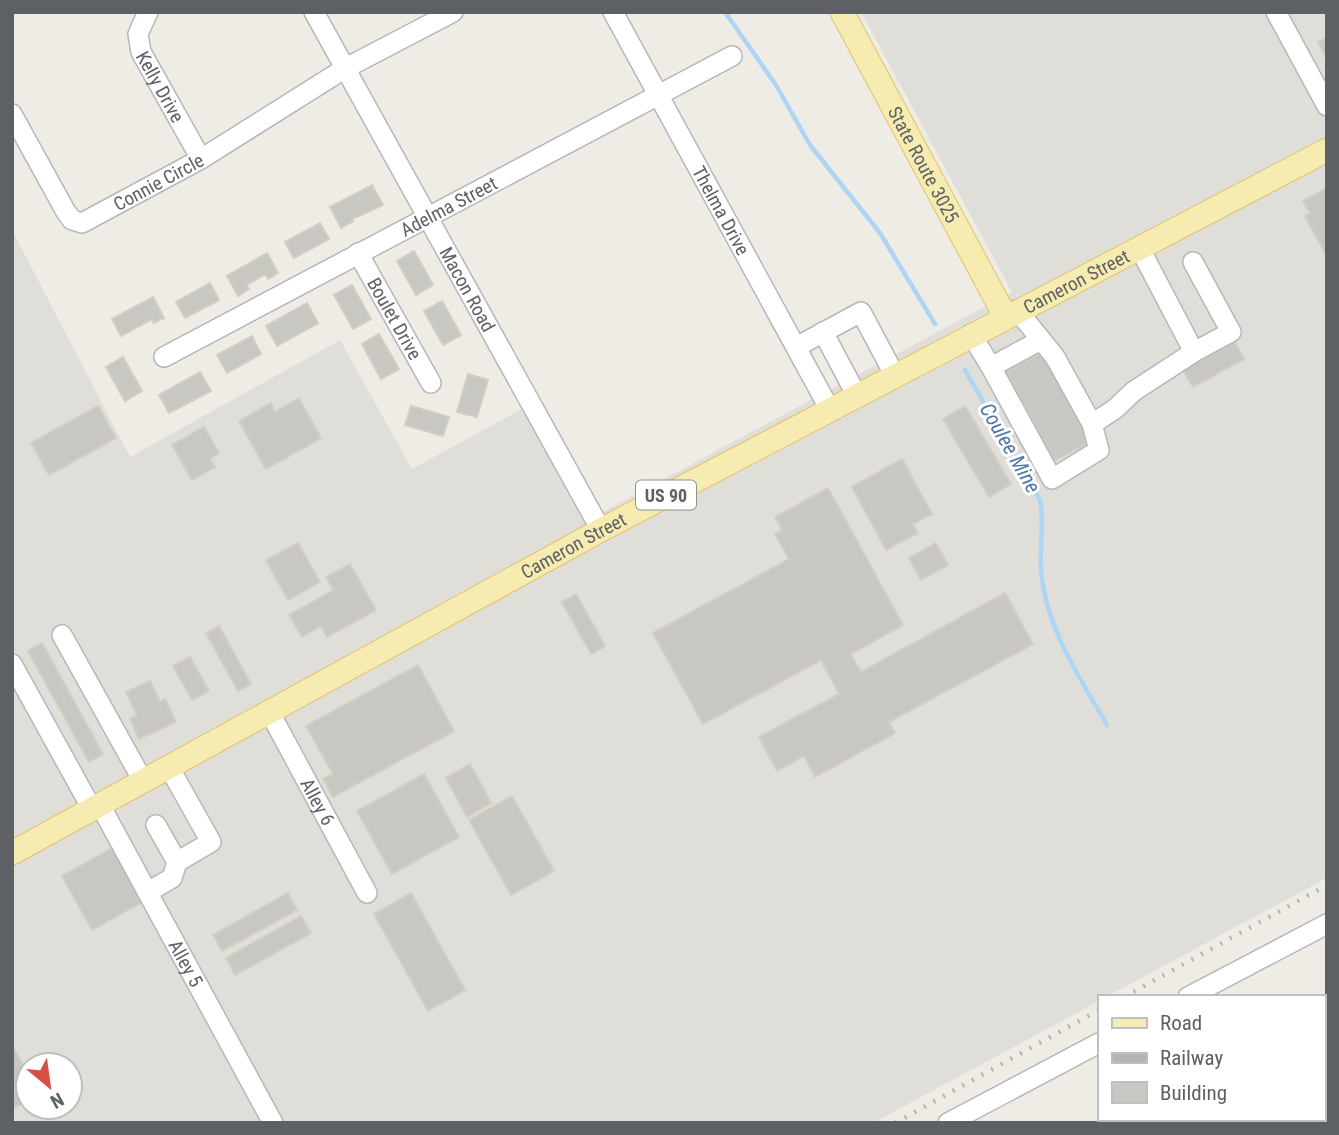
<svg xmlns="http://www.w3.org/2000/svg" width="1339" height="1135" font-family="'Roboto Condensed',sans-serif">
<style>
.industrial{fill:#dfded9;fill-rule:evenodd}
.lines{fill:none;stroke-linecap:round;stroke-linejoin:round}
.stream{stroke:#add5f6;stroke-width:4.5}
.building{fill:#c9c7c2;stroke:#d2cec4;stroke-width:2}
.minor-casing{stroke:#b5b7ba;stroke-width:22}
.major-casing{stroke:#e2c269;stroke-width:25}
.minor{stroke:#fff;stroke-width:19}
.major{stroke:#f6ecb1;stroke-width:23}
.rail{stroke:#b3b4b4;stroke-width:4.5;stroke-dasharray:2 9;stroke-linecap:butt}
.labels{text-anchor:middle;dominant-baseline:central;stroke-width:6;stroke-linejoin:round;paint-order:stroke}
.shield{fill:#fff;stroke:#8e9092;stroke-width:2}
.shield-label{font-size:18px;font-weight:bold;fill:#5d6064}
.street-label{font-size:19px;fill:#5d6064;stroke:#fff}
.water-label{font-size:21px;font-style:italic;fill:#4c77a6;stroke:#fff}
</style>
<rect width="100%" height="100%" fill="#eeece5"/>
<path class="industrial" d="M861 12H1327V878L1106 997H1099V1001L873 1123H12V230L130 457 340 340 412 469 522 409 584 522 1012 292ZM28 1065H70V1107H28Z"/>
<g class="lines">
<g class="stream">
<polyline points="725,12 776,85 810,145 880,233 935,324"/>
<path d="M965 370 1040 500C1045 524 1039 546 1041 571 1046 628 1079 676 1107 725"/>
</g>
</g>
<g class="building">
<polygon points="1327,38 1327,58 1318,42"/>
<polygon points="372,185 383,205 352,219 353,221 341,228 330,207"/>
<polygon points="1327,188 1327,257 1305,216 1310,213 1303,201"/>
<polygon points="320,223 329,239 294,258 285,242"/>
<polygon points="414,251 433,285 416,295 397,261"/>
<polygon points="267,253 278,273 268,279 266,274 246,285 249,289 238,296 227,276"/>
<polygon points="210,283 219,300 185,318 176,302"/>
<polygon points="352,285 371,319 353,329 334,295"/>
<polygon points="153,297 164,318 154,323 152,319 121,336 112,319"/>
<polygon points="442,301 461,335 443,345 424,311"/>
<polygon points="307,303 318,323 277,346 266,326"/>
<polygon points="379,334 399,369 381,379 362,344"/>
<polygon points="252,336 261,354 227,373 217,355"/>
<polygon points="1235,342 1244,359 1193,387 1183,370"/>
<polygon points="1044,352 1092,441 1054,461 1006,372"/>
<polygon points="123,357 142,391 125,401 106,367"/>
<polygon points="200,372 211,391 169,413 159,395"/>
<polygon points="468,374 488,380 477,417 457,412"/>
<polygon points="299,398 321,438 266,469 239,421 271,403 275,412"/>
<polygon points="98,406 116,438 49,475 31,443"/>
<polygon points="411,406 449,417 443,436 405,425"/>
<polygon points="965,406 1011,484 989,497 943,419"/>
<polygon points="204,427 219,453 210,458 215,467 192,480 172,445"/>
<polygon points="902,459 932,514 913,524 918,533 886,550 852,487"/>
<polygon points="828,488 903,625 851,654 861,672 1005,593 1033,644 889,722 895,733 815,777 804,756 777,771 759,737 839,694 821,660 703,724 653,633 789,559 775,534 782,530 775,517"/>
<polygon points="298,543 320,582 288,600 266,560"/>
<polygon points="936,543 948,565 921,580 909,558"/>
<polygon points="350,564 376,610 327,637 321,626 302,637 289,615 334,590 326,577"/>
<polygon points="576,594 605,646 591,654 562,602"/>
<polygon points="219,626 251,684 238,691 206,633"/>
<polygon points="42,643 103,754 89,762 28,651"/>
<polygon points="190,657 209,691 192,700 173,666"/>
<polygon points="418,665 454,731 333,797 323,779 333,774 306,726"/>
<polygon points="150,681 160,702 165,699 176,722 139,739 130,719 137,715 126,692"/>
<polygon points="470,764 491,803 467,817 446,778"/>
<polygon points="424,774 459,837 392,874 357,811"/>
<polygon points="512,796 554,871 511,895 469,820"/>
<polygon points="116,846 146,900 92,930 62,876"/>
<polygon points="288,893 297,910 222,951 213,935"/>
<polygon points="411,893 465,990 428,1011 374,914"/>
<polygon points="301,916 311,933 235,975 226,958"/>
<polygon points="12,1045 28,1074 28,1101 12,1109"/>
</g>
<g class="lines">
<defs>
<g id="minor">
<path id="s1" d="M148 12 138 34 141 52 201 159"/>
<path id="s2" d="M314 12 601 530"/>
<path id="s3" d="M613 12 829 408"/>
<polyline points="1276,12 1327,106"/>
<path id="s4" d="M12 114 66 212 72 220 82 223 201 159 344 69 453 12"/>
<polyline points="1139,247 1194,352 1231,332 1193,262"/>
<path id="s5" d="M358 253 431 383"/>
<polyline points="1017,310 1055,357 1092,424 1115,409 1134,391 1194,352"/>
<polyline points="823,332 856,394"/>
<polyline points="971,334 991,367 1041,340"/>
<polyline points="796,347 861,312 894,374"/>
<path id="s6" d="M164 357 732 56"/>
<polyline points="991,367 1052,479 1099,450 1092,424"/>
<polyline points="62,635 143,781"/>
<polyline points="12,664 92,809"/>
<path id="s7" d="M269 711 367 893"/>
<path id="s8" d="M100 805 273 1123"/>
<polyline points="156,825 177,862 211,842 169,767"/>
<polyline points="148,892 172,878 177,862"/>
<polyline points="1188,997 1327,924"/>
<polyline points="948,1123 1099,1043"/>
</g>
<g id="major">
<path id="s9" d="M842 12 1005 316"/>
<path id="s10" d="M12 853 601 530 1327 150"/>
</g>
</defs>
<use href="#minor" class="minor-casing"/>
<use href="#major" class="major-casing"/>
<use href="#minor" class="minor"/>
<use href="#major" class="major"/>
<g class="rail">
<polyline points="1124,997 1327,885"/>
<polyline points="895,1123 1099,1010"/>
</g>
</g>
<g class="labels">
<rect class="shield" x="636" y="480.5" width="60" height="29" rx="5"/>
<g class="shield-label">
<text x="666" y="495">US 90</text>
</g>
<g class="street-label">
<text stroke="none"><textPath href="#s1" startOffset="82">Kelly Drive</textPath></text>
<text stroke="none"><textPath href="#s9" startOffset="173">State Route 3025</textPath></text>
<text stroke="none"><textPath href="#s4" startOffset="219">Connie Circle</textPath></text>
<text stroke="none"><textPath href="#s6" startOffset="322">Adelma Street</textPath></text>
<text stroke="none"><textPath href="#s3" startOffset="226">Thelma Drive</textPath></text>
<text stroke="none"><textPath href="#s10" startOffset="1208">Cameron Street</textPath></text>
<text stroke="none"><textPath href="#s2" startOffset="317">Macon Road</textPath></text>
<text stroke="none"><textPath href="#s5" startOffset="75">Boulet Drive</textPath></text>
<text stroke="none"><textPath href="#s10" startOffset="640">Cameron Street</textPath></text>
<text stroke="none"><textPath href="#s7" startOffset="103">Alley 6</textPath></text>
<text stroke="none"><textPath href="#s8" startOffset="180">Alley 5</textPath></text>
</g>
<g class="water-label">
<text transform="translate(1010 448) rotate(60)">Coulee Mine</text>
</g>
</g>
<rect width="1339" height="1135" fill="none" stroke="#5d6064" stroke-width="28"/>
<rect x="1098" y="995" width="228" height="126" fill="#ffffff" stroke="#bebfc1" stroke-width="2"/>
<rect x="1112" y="1018" width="35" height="10" fill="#f6ecb1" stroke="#bebfc1" stroke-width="2"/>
<text x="1160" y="1030" font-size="21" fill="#5d6064">Road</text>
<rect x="1112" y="1053" width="35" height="10" fill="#b3b4b4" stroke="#bebfc1" stroke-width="2"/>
<text x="1160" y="1065" font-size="21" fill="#5d6064">Railway</text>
<rect x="1112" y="1082" width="35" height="21" fill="#c9c7c2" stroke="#bebfc1" stroke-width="2"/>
<text x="1160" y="1100" font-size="21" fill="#5d6064">Building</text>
<g transform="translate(49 1086) rotate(151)"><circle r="33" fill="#ffffff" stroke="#bebfc1" stroke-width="2"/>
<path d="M0-5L12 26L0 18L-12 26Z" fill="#d74f42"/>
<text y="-10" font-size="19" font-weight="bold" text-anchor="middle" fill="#5d6064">N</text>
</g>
</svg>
